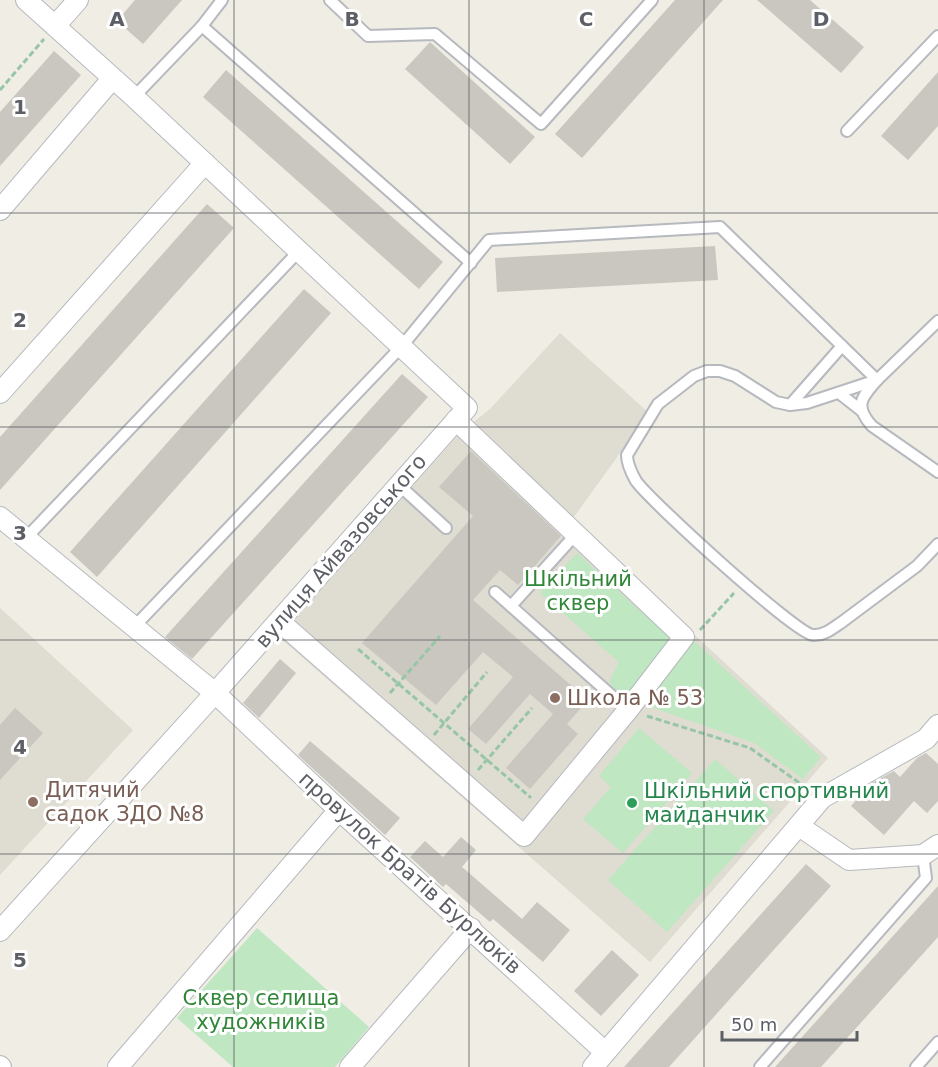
<svg xmlns="http://www.w3.org/2000/svg" width="938" height="1067" font-family="'DejaVu Sans',sans-serif">
<style>
.education{fill:#dfdcd2}
.green{fill:#bfe7c1}
.building{fill:#cac7c1}
.lines{fill:none;stroke-linecap:round;stroke-linejoin:round}
.service-casing{stroke:#b6b9be;stroke-width:14}
.minor-casing{stroke:#b6b9be;stroke-width:22}
.path{stroke:#97c6a7;stroke-width:3;stroke-dasharray:6 3;stroke-linecap:butt}
.service{stroke:#fff;stroke-width:10}
.minor{stroke:#fff;stroke-width:20}
.grid{fill:none;stroke:#5c5f65;stroke-width:1.5;stroke-opacity:0.55}
.education-dot{fill:#8d6e63;stroke:#fff;stroke-width:2}
.leisure-dot{fill:#2e9e5b;stroke:#fff;stroke-width:2}
.labels{text-anchor:middle;dominant-baseline:central;stroke-width:6;stroke-linejoin:round;paint-order:stroke}
.street-label{font-size:21px;fill:#5c5f65;stroke:#fff}
.park-label{font-size:21px;fill:#328639;stroke:#fff}
.education-label{font-size:21px;fill:#785e54;stroke:#fff;text-anchor:start}
.leisure-label{font-size:21px;fill:#27864d;stroke:#fff;text-anchor:start}
.grid-label{font-size:20px;text-anchor:middle;font-weight:bold;fill:#5c5f65;stroke:#fff;stroke-width:6;stroke-linejoin:round;paint-order:stroke}
</style>
<rect width="100%" height="100%" fill="#efede4"/>
<g class="education">
<polygon points="560,333 649,413 571,521 828,758 650,962 279,637 462,431 490,409"/>
<polygon points="0,608 133,730 0,875"/>
</g>
<g class="green">
<polygon points="577,553 671,639 626,702 609,682 619,662 540,593"/>
<polygon points="692,639 821,757 803,779 754,743 642,704"/>
<polygon points="639,728 692,773 623,853 583,819 611,787 599,776"/>
<polygon points="715,759 774,811 667,932 608,880"/>
<polygon points="257,928 369,1027 335,1067 233,1067 177,1018"/>
</g>
<g class="building">
<polygon points="135,0 182,0 143,44 117,21"/>
<polygon points="675,0 723,0 582,158 555,134"/>
<polygon points="757,0 810,0 864,47 841,73"/>
<polygon points="430,42 535,137 510,164 405,69"/>
<polygon points="54,51 81,75 0,166 0,112"/>
<polygon points="226,70 443,262 419,289 203,97"/>
<polygon points="938,72 938,126 908,160 881,136"/>
<polygon points="207,204 234,228 0,490 0,437"/>
<polygon points="715,246 718,280 497,292 495,258"/>
<polygon points="304,289 331,313 97,577 70,552"/>
<polygon points="402,374 428,397 192,659 165,637"/>
<polygon points="471,451 561,536 518,585 500,570 473,600 588,700 567,724 578,734 530,789 506,768 553,714 530,694 486,744 468,729 513,677 483,652 436,705 362,643 473,516 439,487"/>
<polygon points="280,659 296,673 259,718 243,703"/>
<polygon points="15,708 43,733 0,780 0,725"/>
<polygon points="310,741 400,818 385,835 298,755"/>
<polygon points="926,753 938,764 938,801 927,813 914,801 884,835 851,806 870,784 894,771 900,777 917,758"/>
<polygon points="461,837 476,850 462,867 522,919 537,902 570,930 543,962 493,919 490,922 446,884 443,887 410,857 425,841 443,857"/>
<polygon points="806,864 831,886 669,1067 624,1067"/>
<polygon points="938,886 938,937 821,1067 775,1067"/>
<polygon points="612,950 639,975 601,1016 574,991"/>
</g>
<g class="lines">
<defs>
<g id="service">
<polyline points="330,0 368,36 435,34 541,124 652,0"/>
<polyline points="202,26 471,263"/>
<polyline points="134,97 202,26 222,0"/>
<polyline points="847,131 938,36"/>
<path d="M877 380 807 403 790 405 776 402 735 376 720 371H707L694 376 658 404 627 455C627 464 632 474 636 481 650 501 796 634 813 635 824 636 833 628 842 622L917 566 938 544"/>
<path d="M877 380C861 398 854 406 872 426L938 472"/>
<polyline points="839,393 862,411"/>
<polyline points="790,405 842,346"/>
<polyline points="399,485 446,528"/>
<polyline points="26,538 299,251"/>
<polyline points="495,592 628,710"/>
<polyline points="511,606 576,534"/>
<polyline points="134,627 402,346 489,240 720,227 877,380 938,321"/>
<polyline points="760,1067 926,878 923,855 927,855"/>
<polyline points="916,1067 938,1042"/>
</g>
<g id="minor">
<polyline points="26,0 134,97 467,408 215,693 339,810 605,1052"/>
<polyline points="55,26 78,0"/>
<polyline points="0,210 112,79"/>
<polyline points="0,393 205,163"/>
<polyline points="0,517 215,693 0,931"/>
<polyline points="279,621 524,836 628,710 684,637 456,420"/>
<polyline points="799,826 849,860 923,855 938,845"/>
<polyline points="0,1066 1,1067"/>
<polyline points="118,1067 339,810"/>
<polyline points="350,1067 471,928"/>
<polyline points="593,1067 822,798 926,739 938,725"/>
</g>
</defs>
<use href="#service" class="service-casing"/>
<use href="#minor" class="minor-casing"/>
<g class="path">
<polyline points="0,90 44,39"/>
<polyline points="700,630 734,593"/>
<polyline points="358,649 530,797 531,796"/>
<polyline points="390,693 440,636"/>
<polyline points="647,716 750,748 808,789"/>
<polyline points="434,735 487,672"/>
<polyline points="478,770 532,708"/>
</g>
<use href="#service" class="service"/>
<use href="#minor" class="minor"/>
</g>
<path class="grid" d="M234 0V1067M469 0V1067M704 0V1067M0 213H938M0 427H938M0 640H938M0 854H938"/>
<g class="education-dot">
<circle cx="555" cy="698" r="6"/>
<circle cx="33" cy="802" r="6"/>
</g>
<circle class="leisure-dot" cx="632" cy="803" r="6"/>
<g class="labels">
<g class="street-label">
<text transform="translate(341 551) rotate(-49)">вулиця Айвазовського</text>
<text transform="translate(410 873) rotate(42)">провулок Братів Бурлюків</text>
</g>
<g class="park-label">
<text x="578" y="579">Шкільний<tspan x="578" dy="24">сквер</tspan></text>
<text x="261" y="998">Сквер селища<tspan x="261" dy="24">художників</tspan></text>
</g>
<g class="education-label">
<text x="567" y="698">Школа № 53</text>
<text x="45" y="790">Дитячий<tspan x="45" dy="24">садок ЗДО №8</tspan></text>
</g>
<g class="leisure-label">
<text x="644" y="791">Шкільний спортивний<tspan x="644" dy="24">майданчик</tspan></text>
</g>
</g>
<g class="grid-label">
<text x="117" y="26">A</text>
<text x="352" y="26">B</text>
<text x="586" y="26">C</text>
<text x="821" y="26">D</text>
<text x="20" y="114">1</text>
<text x="20" y="327">2</text>
<text x="20" y="540">3</text>
<text x="20" y="754">4</text>
<text x="20" y="967">5</text>
</g>
<path d="M722 1031v9h135v-9" fill="none" stroke="#5c5f65" stroke-width="3"/>
<text x="731" y="1031" font-size="18" fill="#5c5f65" stroke="#ffffff" stroke-width="4.5" paint-order="stroke">50 m</text>
</svg>
